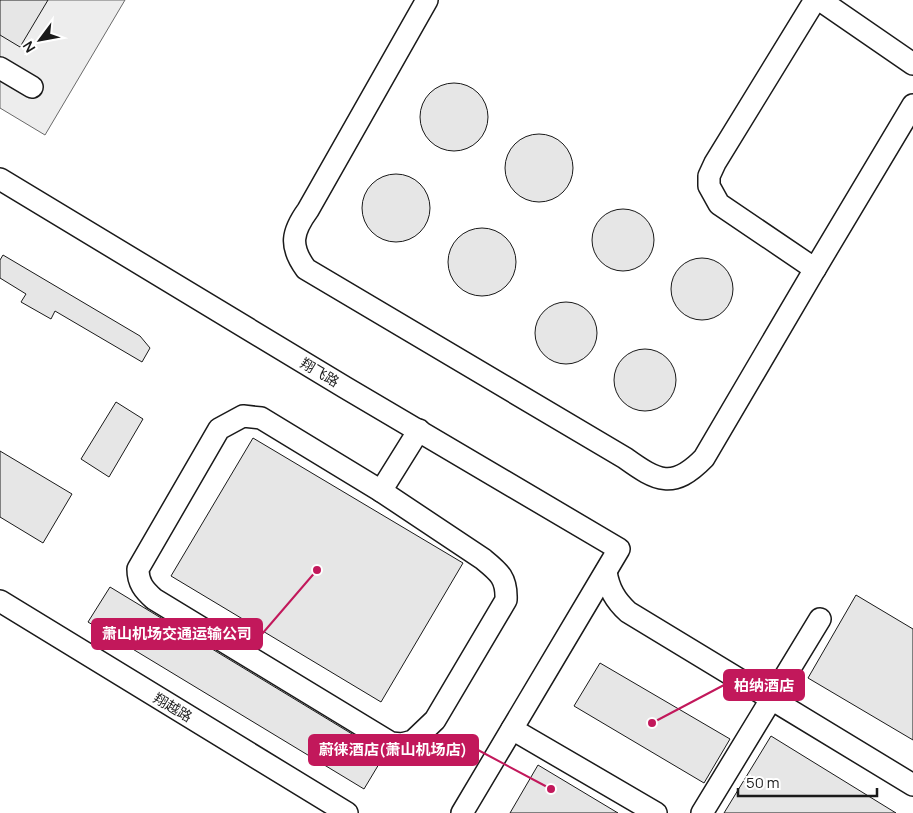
<svg xmlns="http://www.w3.org/2000/svg" width="913" height="813" font-family="Manrope,'Noto Sans SC',sans-serif">
<style>
.built{fill:#ededed;stroke:#6a6a6a}
.building{fill:#e6e6e6;stroke:#1a1a1a}
.lines{fill:none;stroke-linecap:round;stroke-linejoin:round}
.minor-casing{stroke:#1a1a1a;stroke-width:24}
.minor{stroke:#fff;stroke-width:21}
.labels{text-anchor:middle;dominant-baseline:central;stroke-width:4;stroke-linejoin:round;paint-order:stroke}
.street-label{font-size:14px;fill:#1a1a1a;stroke:#fff}
.leader{fill:none;stroke:#c2185b;stroke-width:2}
.callout-dot{fill:#c2185b;stroke:#fff;stroke-width:2}
.callout{fill:#c2185b;stroke:#c2185b;stroke-width:2}
.callout-label{font-size:15px;text-anchor:middle;font-weight:bold;fill:#fff}
</style>
<rect width="100%" height="100%" fill="#fff"/>
<polygon class="built" points="0,0 125,0 45,135 0,108"/>
<g class="building">
<polygon points="0,0 48,0 20,47 0,35"/>
<circle cx="454" cy="117" r="34"/>
<circle cx="539" cy="168" r="34"/>
<circle cx="396" cy="208" r="34"/>
<circle cx="623" cy="240" r="31"/>
<circle cx="482" cy="262" r="34"/>
<polygon points="3,255 140,336 150,348 142,362 55,311 51,319 21,302 26,294 0,278 0,260"/>
<circle cx="702" cy="289" r="31"/>
<circle cx="566" cy="333" r="31"/>
<circle cx="645" cy="380" r="31"/>
<polygon points="116,402 143,419 109,477 81,459"/>
<polygon points="253,438 463,563 381,702 171,576"/>
<polygon points="0,451 72,494 43,543 0,517"/>
<polygon points="110,587 385,754 364,789 88,622"/>
<polygon points="856,595 913,629 913,740 808,678"/>
<polygon points="600,663 730,739 704,783 574,706"/>
<polygon points="771,736 896,813 724,813"/>
<polygon points="538,765 618,813 510,813"/>
</g>
<g class="lines">
<defs>
<g id="minor">
<path d="M427 0 308 210C292 232 289 246 306 269L625 458C657 481 673 490 704 458L815 269"/>
<polyline points="815,0 715,163 709,176 709,186 719,204 815,269 913,105"/>
<polyline points="820,0 913,64"/>
<polyline points="0,68 32,87"/>
<polyline points="0,179 346,388 619,549 462,813"/>
<path d="M243 416 261 418 381 491 483 559C499 572 507 578 506 600L435 720 413 741 402 744 391 743 154 599C144 590 138 583 138 569L219 429Z"/>
<polyline points="381,491 419,430"/>
<path d="M606 572C609 589 615 600 628 612L913 785"/>
<polyline points="0,601 347,813"/>
<polyline points="512,729 656,813"/>
<polyline points="702,813 820,619"/>
</g>
</defs>
<use href="#minor" class="minor-casing"/>
<use href="#minor" class="minor"/>
</g>
<g class="labels">
<g class="street-label">
<text transform="translate(320 372) rotate(31)">翔飞路</text>
<text transform="translate(173 707) rotate(31)">翔越路</text>
</g>
</g>
<path class="leader" d="M317 570L262 634M652 723L724 685M551 789L478 750"/>
<g class="callout-dot">
<circle cx="317" cy="570" r="5"/>
<circle cx="652" cy="723" r="5"/>
<circle cx="551" cy="789" r="5"/>
</g>
<g class="callout">
<rect x="92" y="619" width="170" height="30" rx="5"/>
<rect x="724" y="670" width="80" height="30" rx="5"/>
<rect x="309" y="735" width="169" height="30" rx="5"/>
</g>
<g class="callout-label">
<text x="177" y="639">萧山机场交通运输公司</text>
<text x="764" y="691">柏纳酒店</text>
<text x="393" y="755">蔚徕酒店(萧山机场店)</text>
</g>
<g transform="translate(40 40) rotate(238)" stroke="#ffffff" stroke-width="4" paint-order="stroke">
<path d="M0-4L9 19L0 12L-9 19Z" fill="#1a1a1a"/>
<text y="-8" font-size="14" font-weight="bold" text-anchor="middle" fill="#1a1a1a">N</text>
</g>
<path d="M738 788v8h139v-8" fill="none" stroke="#1a1a1a" stroke-width="2.5"/>
<text x="746" y="788" font-size="15" fill="#1a1a1a" stroke="#ffffff" stroke-width="4" paint-order="stroke">50 m</text>
</svg>
